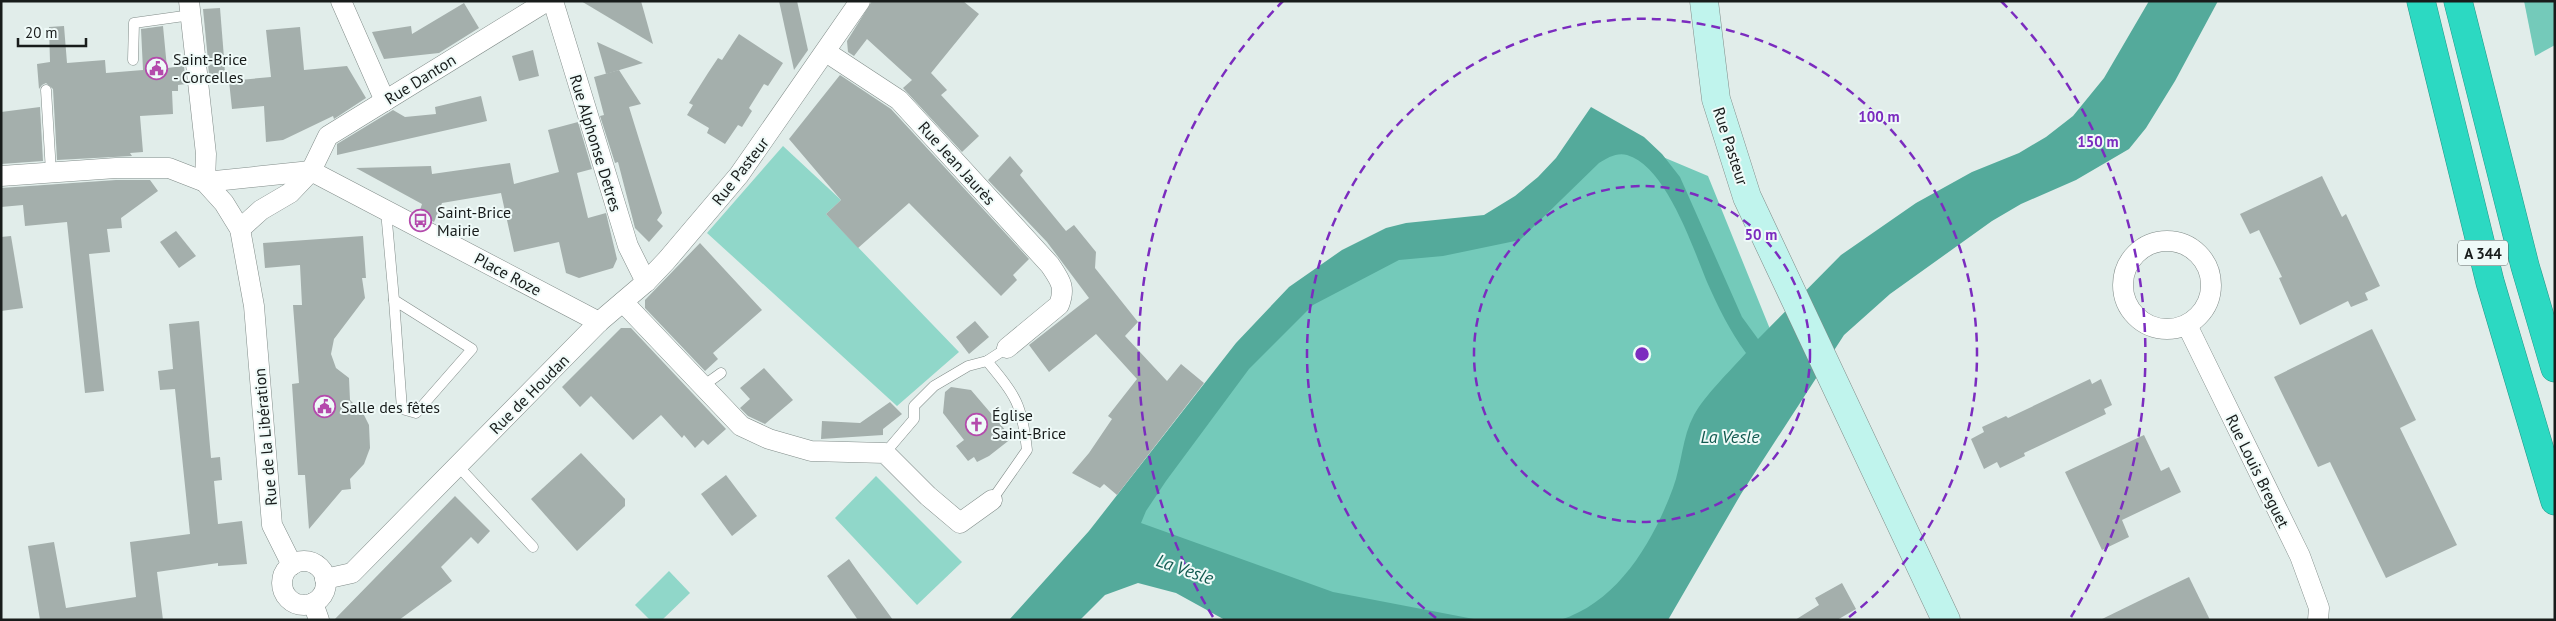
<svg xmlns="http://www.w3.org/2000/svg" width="2556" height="621" font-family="'PT Sans',sans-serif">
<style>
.green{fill:#90d7c9}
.forest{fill:#74caba}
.water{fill:#54aa9b}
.building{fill:#a4afac}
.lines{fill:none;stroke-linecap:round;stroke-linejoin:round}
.lane-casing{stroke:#818c89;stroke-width:11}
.street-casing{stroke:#818c89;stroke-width:21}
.secondary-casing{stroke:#818c89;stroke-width:29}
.highway-casing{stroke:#259788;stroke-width:29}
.lane{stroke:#fff;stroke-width:10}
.street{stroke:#fff;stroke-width:20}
.secondary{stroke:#c0f4ed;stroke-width:28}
.highway{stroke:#2cd9c2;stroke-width:28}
.ring{fill:none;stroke:#7b2cbf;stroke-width:2.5;stroke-dasharray:9 6}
.labels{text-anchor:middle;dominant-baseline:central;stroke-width:4;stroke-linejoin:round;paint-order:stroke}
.shield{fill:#effaf8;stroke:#585f5d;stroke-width:1}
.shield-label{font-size:15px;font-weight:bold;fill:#181c1b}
.poi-label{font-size:16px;fill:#181c1b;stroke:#effaf8;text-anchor:start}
.street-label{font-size:16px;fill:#181c1b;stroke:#effaf8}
.water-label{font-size:18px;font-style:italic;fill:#135b51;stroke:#effaf8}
.centre{fill:#7b2cbf;stroke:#effaf8;stroke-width:2.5}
.ring-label{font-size:15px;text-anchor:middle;font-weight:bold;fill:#7b2cbf;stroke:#effaf8;stroke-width:4;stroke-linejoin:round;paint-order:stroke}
</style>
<rect width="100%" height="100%" fill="#e1edea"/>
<g class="green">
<polygon points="783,146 841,200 826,214 959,352 897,406 707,233"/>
<polygon points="876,476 962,562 917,605 835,518"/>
<polygon points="669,571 690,593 662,620 650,620 635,605"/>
</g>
<g class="forest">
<polygon points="2524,1 2555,1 2555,45 2535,56"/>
<polygon points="1613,136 1708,176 1791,381 1623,620 1341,620 1122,570 1114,510 1298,299 1436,230 1511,219"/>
</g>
<path class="water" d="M2149 1H2218L2175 81 2146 128 2129 149 2076 180 2021 204 1992 221 1890 294 1844 335 1741 494 1668 620H1560C1618 602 1653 542 1673 488 1682 464 1682 437 1694 415 1705 395 1731 370 1746 353 1730 331 1718 307 1707 282 1693 248 1666 166 1627 155 1617 152 1607 158 1599 163L1520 240 1443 256 1399 260 1313 305 1249 369 1166 481 1146 511 1141 523 1333 592 1479 620H1225L1176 593 1138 583 1105 595 1080 620H1009L1089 531 1236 343 1289 287 1342 250 1386 228 1406 223 1484 215 1515 196 1538 177 1556 158 1591 107 1644 137 1662 154 1680 177 1742 317 1758 339 1841 255 1916 203 1972 172 2019 153 2046 137 2073 116 2104 78Z"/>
<g class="building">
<polygon points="581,1 641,1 653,44"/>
<polygon points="779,1 797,1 808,50 794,70"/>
<polygon points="872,1 963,1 979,14 931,73 947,90 941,95 979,136 962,152 903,88 912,80 867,39 854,56 848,52 847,41"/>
<polygon points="464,3 479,28 439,53 384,59 372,32 411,26 412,34"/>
<polygon points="220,8 224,58 208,60 203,9"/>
<polygon points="64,26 67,63 105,60 106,73 143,70 141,29 163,26 167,68 184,66 186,84 178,85 178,91 172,91 173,114 140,116 143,152 130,153 132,156 57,160 53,89 46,83 42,85 39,89 37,64 50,62 49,27"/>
<polygon points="300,27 304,70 347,66 366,98 334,119 333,116 283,140 266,142 264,106 232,109 229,81 271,77 266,30"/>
<polygon points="739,34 783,63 768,86 764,84 749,108 752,111 742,127 738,125 725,144 707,133 709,128 687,115 693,105 689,103 708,73 718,58 722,60"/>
<polygon points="597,42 643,63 606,74"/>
<polygon points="533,50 539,76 519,81 512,56"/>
<polygon points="224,63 226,80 210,82 208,65"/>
<polygon points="619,70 641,104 629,107 662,213 657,220 663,226 649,242 635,228 618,162 615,163 600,116 604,115 594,77"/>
<polygon points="840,75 891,109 1029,259 1013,275 1017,280 1001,296 909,203 858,248 826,214 841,200 789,139"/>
<polygon points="481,96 487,121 337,155 337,144 393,110 405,117 436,114 435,107"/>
<polygon points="40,107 43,161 1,164 1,112"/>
<polygon points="578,122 592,169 577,173 588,218 606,213 617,259 613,268 579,278 566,273 559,242 514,252 501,193 442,203 434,222 419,213 422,204 356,168 431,166 432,174 510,163 514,184 559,172 548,130"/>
<polygon points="1010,156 1023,171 1020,175 1066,231 1074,225 1096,252 1095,268 1138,322 1125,336 1167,381 1181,364 1204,383 1117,495 1104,484 1100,488 1072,473 1089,453 1112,419 1108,416 1137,379 1096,334 1049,372 1029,345 1089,298 1047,242 988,180"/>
<polygon points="2322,176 2342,217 2346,214 2380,286 2365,293 2368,300 2351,307 2348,301 2300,325 2279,278 2282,277 2259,230 2250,234 2240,214"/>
<polygon points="116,180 150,180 158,191 121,218 122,228 107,229 110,252 89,254 104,391 85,393 67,222 25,226 23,205 1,207 1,188"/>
<polygon points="176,231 196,256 179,268 160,242"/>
<polygon points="11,236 23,308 1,311 1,237"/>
<polygon points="363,236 366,278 362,278 365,298 334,339 331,354 336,368 349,378 350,400 363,413 369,425 370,448 364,464 350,479 351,489 342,490 309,529 305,475 298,475 292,384 299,383 293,305 302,305 300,265 265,268 263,243"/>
<polygon points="700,243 762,310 713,353 718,359 705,371 645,308 645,300"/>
<polygon points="199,321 211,458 220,457 222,480 214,481 218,524 242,521 247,564 218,566 218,563 157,572 163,620 40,620 28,546 54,542 66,608 136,597 130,542 190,534 175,389 160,390 158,371 173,369 169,324"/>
<polygon points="975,321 989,337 969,354 956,337"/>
<polygon points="621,328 631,328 726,429 708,445 703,440 695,448 684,435 682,438 661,415 633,440 591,396 580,407 562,387"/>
<polygon points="2372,329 2416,420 2400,428 2457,545 2386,578 2330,462 2318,467 2274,377"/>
<polygon points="764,368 793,400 765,424 748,416 740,408 750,399 740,388"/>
<polygon points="2090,379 2092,384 2101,379 2104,386 2112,405 2104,409 2106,414 2024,453 2025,456 2000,468 1997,462 1984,469 1971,439 1984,432 1982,427 2006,416 2008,418"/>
<polygon points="951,387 971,390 1012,438 989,456 977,462 974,457 968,461 956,446 964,440 943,413 945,392"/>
<polygon points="890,402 902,414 883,429 883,435 821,439 822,421 860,423"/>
<polygon points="2144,435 2161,471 2169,467 2181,492 2122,520 2129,537 2102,550 2065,472"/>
<polygon points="581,453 625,499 625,506 577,551 531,499"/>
<polygon points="726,475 757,516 732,536 701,494"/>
<polygon points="455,496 490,531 478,544 471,537 441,567 452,581 399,620 334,620"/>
<polygon points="849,559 856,569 893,620 858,620 827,576"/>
<polygon points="2189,577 2210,620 2100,620 2143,599"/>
<polygon points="1842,583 1856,609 1837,620 1795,620 1819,605 1815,598"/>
</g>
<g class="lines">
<defs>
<g id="lane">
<polyline points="133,60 134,23 191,15"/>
<polyline points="46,90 51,172"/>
<polyline points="386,211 394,300"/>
<polygon points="394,300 472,349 416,413 402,409"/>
<path d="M987 361C1016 396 1022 404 1027 450L992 500"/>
<polyline points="703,386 721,373"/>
<polyline points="885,453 914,419 914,406 934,386 968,366 987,361 1007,348"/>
<polyline points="458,466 533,547"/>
</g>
<g id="street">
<polyline points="189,1 206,154 205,182"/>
<polyline points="341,1 385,101"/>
<polyline points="553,1 628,246 646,282"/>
<path d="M826 52 899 100 1050 265C1060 280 1066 287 1059 305L1007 348"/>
<polyline points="311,171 599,322"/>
<polyline points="1,176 116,168 169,168 205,182 224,203 240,229 254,306 272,525 292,565"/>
<polyline points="205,182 311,171"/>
<polyline points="240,229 261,210 290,193 311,171 328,136 547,1"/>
<circle cx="2167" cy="285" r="44"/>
<polyline points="623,302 741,426 769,439 811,451 885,453 928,496 960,523 992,500"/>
<polyline points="2187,325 2300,556 2319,608 2318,620"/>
<circle cx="304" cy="583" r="22"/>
<polyline points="325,579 352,573 599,322 646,282 666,261 739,175 860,1"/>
<polyline points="313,603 319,620"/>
</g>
<polyline id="secondary" points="1704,1 1716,99 1747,197 1946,620"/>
<g id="highway">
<polyline points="2421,1 2490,282 2555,501"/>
<polyline points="2458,1 2525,266 2555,368"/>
</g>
</defs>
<use href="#lane" class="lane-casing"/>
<use href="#street" class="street-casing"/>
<use href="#secondary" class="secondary-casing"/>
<use href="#highway" class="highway-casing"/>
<use href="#lane" class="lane"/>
<use href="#street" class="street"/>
<use href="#secondary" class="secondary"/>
<use href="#highway" class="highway"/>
</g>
<g class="ring">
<circle cx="1642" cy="354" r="168"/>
<path d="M1436 618A335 335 0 1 1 1848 618"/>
<path d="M1213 617A503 503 0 0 1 1283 1M2001 1A503 503 0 0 1 2071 617"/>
</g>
<defs>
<symbol id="civic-ring" viewBox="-11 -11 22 22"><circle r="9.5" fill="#effaf8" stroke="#b44aac" stroke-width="1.5"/><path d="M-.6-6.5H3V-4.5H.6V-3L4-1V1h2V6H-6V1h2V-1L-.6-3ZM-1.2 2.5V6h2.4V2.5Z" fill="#b44aac"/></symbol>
<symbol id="bus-ring" viewBox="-11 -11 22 22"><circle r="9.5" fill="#effaf8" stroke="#b44aac" stroke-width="1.5"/><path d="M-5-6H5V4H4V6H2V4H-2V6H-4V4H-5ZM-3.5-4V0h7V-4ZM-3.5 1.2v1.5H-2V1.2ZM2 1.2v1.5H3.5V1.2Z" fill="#b44aac"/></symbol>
<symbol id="church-ring" viewBox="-11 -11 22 22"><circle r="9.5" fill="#effaf8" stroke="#b44aac" stroke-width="1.5"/><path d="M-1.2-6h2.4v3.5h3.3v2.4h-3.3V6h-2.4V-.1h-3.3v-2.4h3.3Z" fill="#b44aac"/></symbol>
</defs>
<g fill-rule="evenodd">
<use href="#civic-ring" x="144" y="56" width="25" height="25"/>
<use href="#bus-ring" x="408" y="208" width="25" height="25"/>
<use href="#civic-ring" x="312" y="394" width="25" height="25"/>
<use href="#church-ring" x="964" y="412" width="25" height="25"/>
</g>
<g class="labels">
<rect class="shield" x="2458" y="240.5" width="50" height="25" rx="4"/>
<g class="shield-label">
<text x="2483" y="253">A 344</text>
</g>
<g class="poi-label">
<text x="173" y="59">Saint-Brice<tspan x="173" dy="18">- Corcelles</tspan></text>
<text x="437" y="212">Saint-Brice<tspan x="437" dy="18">Mairie</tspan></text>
<text x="341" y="407">Salle des fêtes</text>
<text x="992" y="415">Église<tspan x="992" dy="18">Saint-Brice</tspan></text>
</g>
<g class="street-label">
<text transform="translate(420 79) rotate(-32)">Rue Danton</text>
<text transform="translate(596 143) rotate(73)">Rue Alphonse Detres</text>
<text transform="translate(1731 146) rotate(72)">Rue Pasteur</text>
<text transform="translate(957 163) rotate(48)">Rue Jean Jaurès</text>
<text transform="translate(740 171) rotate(-52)">Rue Pasteur</text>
<text transform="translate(508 274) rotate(28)">Place Roze</text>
<text transform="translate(529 394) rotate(-45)">Rue de Houdan</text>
<text transform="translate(265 437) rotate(-95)">Rue de la Libération</text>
<text transform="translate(2258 471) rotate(64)">Rue Louis Breguet</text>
</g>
<g class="water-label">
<text x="1730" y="436">La Vesle</text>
<text transform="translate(1185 569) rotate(19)">La Vesle</text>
</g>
</g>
<circle cx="1642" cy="354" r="8" class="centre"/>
<g class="ring-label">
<text x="1879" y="122">100 m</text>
<text x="2098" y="147">150 m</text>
<text x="1761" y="240">50 m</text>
</g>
<rect width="2556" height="621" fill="none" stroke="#181c1b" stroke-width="5"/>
<path d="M18 38v8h68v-8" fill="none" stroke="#181c1b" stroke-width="2.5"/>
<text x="25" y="38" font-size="15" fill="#181c1b" stroke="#effaf8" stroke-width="4" paint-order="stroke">20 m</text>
</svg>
